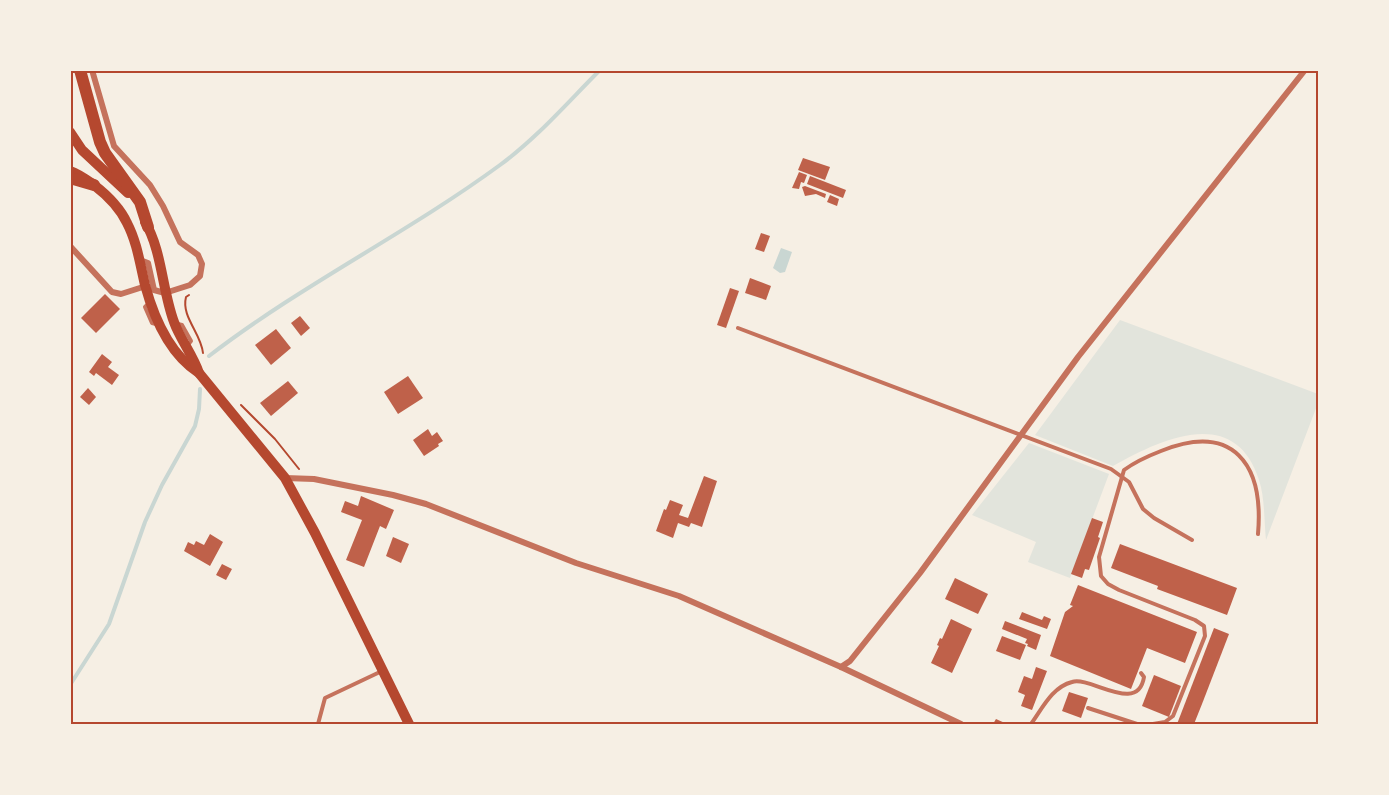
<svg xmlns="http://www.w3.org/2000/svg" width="1389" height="795" font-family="Overpass,sans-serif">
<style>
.green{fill:#e2e4dc}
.water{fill:#c9d6d2}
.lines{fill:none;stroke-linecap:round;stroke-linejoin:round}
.stream{stroke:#c9d6d2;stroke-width:4}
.building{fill:#bf614a}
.path{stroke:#b5482f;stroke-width:2}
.service{stroke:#c5725c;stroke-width:4}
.minor{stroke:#c5725c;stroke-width:6}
.primary{stroke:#b5482f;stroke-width:10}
.trunk{stroke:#b5482f;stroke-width:12}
.neatline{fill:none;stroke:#b5482f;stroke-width:2}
</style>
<rect width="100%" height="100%" fill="#f6efe4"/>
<g class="green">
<path d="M1120 320 1318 394V403L1266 540C1264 521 1265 498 1259 480 1235 404 1161 439 1113 466L1035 435Z"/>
<polygon points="1029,443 1109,474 1070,578 1028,562 1036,542 972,515"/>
</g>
<polygon class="water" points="781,248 792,252 785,272 780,273 773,268"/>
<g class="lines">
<g class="stream">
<path d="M209 356C301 285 406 234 500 165 537 138 567 103 600 70"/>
<polyline points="70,685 109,624 145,522 162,485 195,426 199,409 200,389"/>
</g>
</g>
<g class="building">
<polygon points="803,158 830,167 825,180 798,170"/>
<polygon points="799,172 807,175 804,183 801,182 799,189 792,188"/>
<polygon points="810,176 846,190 843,198 807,184"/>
<polygon points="805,186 826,194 825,198 816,194 805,196 802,187"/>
<polygon points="830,195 839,199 837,206 827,202"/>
<polygon points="761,233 770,236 764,252 755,249"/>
<polygon points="750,278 771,286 766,300 745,293"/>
<polygon points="730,288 739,291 726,328 717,325"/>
<polygon points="105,294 120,309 96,333 81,318"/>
<polygon points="300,316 310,328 301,336 291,323"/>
<polygon points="276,329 291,348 271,365 255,345"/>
<polygon points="102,354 112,362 108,367 119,375 112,385 96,373 94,376 89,372"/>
<polygon points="408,376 423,398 398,414 384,392"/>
<polygon points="288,381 298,393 271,416 260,403"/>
<polygon points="88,388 96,397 89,405 80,397"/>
<polygon points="428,429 432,436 437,432 443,441 438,444 439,446 424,456 413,440"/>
<polygon points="704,476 717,481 702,527 691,523 689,527 678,523 673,538 656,531 664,509 666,510 670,500 683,505 679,515 688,518"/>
<polygon points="361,496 394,510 386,529 380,526 364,567 346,560 362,520 341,512 345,501 358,506"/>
<polygon points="1092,518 1103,522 1098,537 1100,538 1089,570 1085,569 1082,578 1071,574"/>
<polygon points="210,534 223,542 210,566 184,551 188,542 194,545 196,541 204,545"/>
<polygon points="393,537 409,544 401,563 386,556"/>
<polygon points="1120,544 1237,588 1227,615 1157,589 1158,586 1111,568"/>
<polygon points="222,564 232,569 226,580 216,575"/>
<polygon points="955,578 988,594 978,614 945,599"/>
<polygon points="1078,585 1197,632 1185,663 1147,648 1131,689 1050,656 1065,612 1073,606 1070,605"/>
<polygon points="1022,612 1042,620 1044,616 1051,619 1047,629 1019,619"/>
<polygon points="951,619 972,629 952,673 931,663 939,646 937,645 940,638 942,639"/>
<polygon points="1005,621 1041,635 1036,650 1027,646 1028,644 1025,643 1027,639 1002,629"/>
<polygon points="1214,628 1229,634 1202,704 1194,724 1177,724"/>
<polygon points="1002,636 1026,645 1020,660 996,651"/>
<polygon points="1036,667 1047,671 1032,710 1021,706 1025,695 1018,692 1024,676 1032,679"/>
<polygon points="1154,675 1181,686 1169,717 1142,706"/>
<polygon points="1069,692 1088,698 1081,718 1062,711"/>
<polygon points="996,719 1007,724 993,724"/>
</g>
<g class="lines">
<g class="path">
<path d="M189 295 186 297C181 317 201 333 203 353"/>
<polyline points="241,405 275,439 299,469"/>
</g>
<g class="service">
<polyline points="148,304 145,307 152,323 156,324"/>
<polyline points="178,324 182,325 191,341 187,346"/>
<polyline points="738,328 1111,469 1129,482 1143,509 1154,518 1192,540"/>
<polyline points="1088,708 1137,724"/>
<polyline points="318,724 325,698 382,671"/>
<path d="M1031 724C1042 709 1052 687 1072 682 1091 676 1138 715 1144 677L1141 673"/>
<path d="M1153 724 1165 722 1173 716 1205 636 1204 626 1195 620 1119 590 1108 584 1101 576 1099 557 1124 470C1135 462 1148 456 1161 451 1233 422 1264 464 1258 534"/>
</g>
<g class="minor">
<polyline points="92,70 114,146 150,185 163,206 180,242 198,255 202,264 200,276 190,285 165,293 154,290 148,263 140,260"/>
<polyline points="70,246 112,292 121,294 146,286"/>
<polyline points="285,478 314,479 393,495 426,504 576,563 679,596 841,667 961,724"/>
<polyline points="841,667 850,661 920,573 1078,357 1305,70"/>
</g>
<g class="primary">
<polyline points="70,132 82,150 128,193"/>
<path d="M70 171C79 174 87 180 94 185 107 195 120 208 127 223 137 242 140 264 145 285 154 318 169 354 199 373L285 478 315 533 409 724"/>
<path d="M145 222C162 250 162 290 174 322 180 339 193 355 199 373"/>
</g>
<g class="trunk">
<polyline points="80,70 100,142 105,153 140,202 148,227"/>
<polyline points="70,178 94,185"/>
</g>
</g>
<rect width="1389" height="795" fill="none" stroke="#f6efe4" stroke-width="144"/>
<rect x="72" y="72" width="1245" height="651" class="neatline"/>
</svg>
